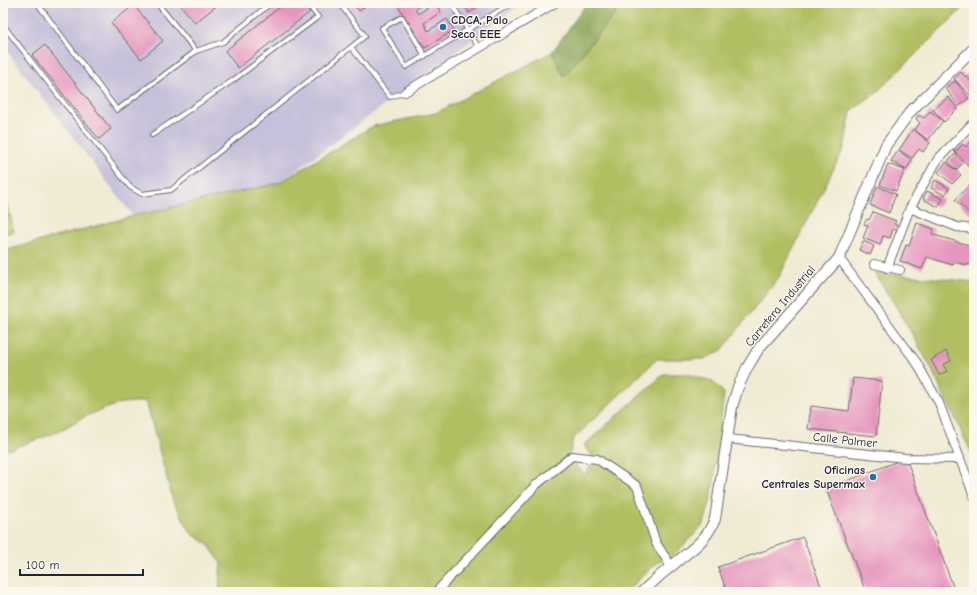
<svg xmlns="http://www.w3.org/2000/svg" width="977" height="595" font-family="'Comic Neue',sans-serif">
<style>
.industrial{fill:#c6c0da}
.green{fill:#b1bf62;stroke:#6a704e}
.forest{fill:#8ca658;stroke:#57644a}
.building{fill:#e696be}
.lines{fill:none;stroke-linecap:round;stroke-linejoin:round}
.service-casing{stroke:#6a6870;stroke-width:6}
.minor-casing{stroke:#6a6870;stroke-width:10}
.tertiary-casing{stroke:#6a6870;stroke-width:12}
.service{stroke:#fff;stroke-width:4}
.minor{stroke:#fff;stroke-width:8}
.tertiary{stroke:#fff;stroke-width:10}
.poi-dot{fill:#1f6fb2;stroke:#fbf7ec;stroke-width:1.5}
.labels{text-anchor:middle;dominant-baseline:central;stroke-width:3;stroke-linejoin:round;paint-order:stroke}
.poi-label{font-size:12px;font-weight:bold;fill:#22223b;stroke:#fbf7ec;text-anchor:start}
.street-label{font-size:12px;fill:#22223b;stroke:#fbf7ec}
</style>
<rect width="100%" height="100%" fill="#fbf7ec"/>
<filter id="ink" filterUnits="userSpaceOnUse"><feTurbulence type="fractalNoise" baseFrequency=".025" numOctaves="2"/><feDisplacementMap in="SourceGraphic" scale="8" xChannelSelector="R" yChannelSelector="G"/><feConvolveMatrix kernelMatrix="1 2 1 2 8 2 1 2 1" color-interpolation-filters="sRGB"/></filter>
<filter id="wash" filterUnits="userSpaceOnUse"><feTurbulence type="fractalNoise" baseFrequency=".012" numOctaves="4" result="noise"/><feDisplacementMap in="SourceGraphic" scale="16" xChannelSelector="R" yChannelSelector="G"/><feGaussianBlur stdDeviation="0.9" result="paint"/><feColorMatrix in="noise" values="0 0 0 0 0 0 0 0 0 0 0 0 0 0 0 0 0 1.4 0 .05"/><feComposite in="paint" operator="in"/></filter>
<g filter="url(#wash)">
<rect width="100%" height="100%" fill="#f0ebd3"/>
<polygon class="industrial" points="3,3 522,3 279,183 133,216 3,46"/>
<g class="green">
<polygon points="624,3 968,3 876,93 851,111 844,148 779,277 722,350 704,359 657,359 573,439 569,457 585,475 595,460 584,445 664,374 688,374 713,382 724,393 712,495 704,524 671,558 659,561 625,592 217,592 219,590 221,563 208,544 192,534 173,501 146,401 121,403 88,415 55,433 8,450 3,442 3,251 133,216 279,183 373,126 436,113 552,52 564,76"/>
<polygon points="3,185 14,232 3,234"/>
<polygon points="874,272 974,282 974,458 929,364 897,308"/>
</g>
<polygon class="forest" points="587,3 624,3 564,76 552,52"/>
<g id="blocks">
<g class="building">
<polygon points="179,3 220,3 195,23"/>
<polygon points="285,3 302,3 310,12 238,68 225,51"/>
<polygon points="353,3 369,3 359,11"/>
<polygon points="396,3 424,3 415,9 418,14 435,3 441,12 424,23 428,31 447,19 454,30 425,48"/>
<polygon points="463,3 484,3 469,13"/>
<polygon points="134,5 163,41 141,59 111,23"/>
<polygon points="45,45 111,129 99,139 32,55"/>
<polygon points="974,68 974,82 967,76"/>
<polygon points="961,72 974,85 974,90 970,95 954,79"/>
<polygon points="955,81 969,98 959,106 945,88"/>
<polygon points="948,97 958,108 944,122 933,110"/>
<polygon points="930,111 943,121 928,140 915,130 920,123 916,119 919,115 924,118"/>
<polygon points="913,129 930,143 923,152 919,149 912,158 899,150"/>
<polygon points="974,139 974,167 972,169 954,151 956,149 957,150 963,144 966,147"/>
<polygon points="898,151 912,160 906,170 891,161"/>
<polygon points="955,154 963,163 956,170 948,161"/>
<polygon points="946,162 961,175 952,184 938,172"/>
<polygon points="888,164 905,170 896,191 880,185"/>
<polygon points="935,180 949,188 945,195 931,188"/>
<polygon points="974,180 974,215 973,216 955,200"/>
<polygon points="877,186 896,194 889,213 870,205"/>
<polygon points="927,191 943,199 938,207 923,199"/>
<polygon points="873,212 896,221 894,224 899,226 897,230 893,229 890,238 883,236 880,245 863,238 868,226 864,224 867,219 869,220"/>
<polygon points="917,223 934,229 932,234 934,235 972,246 972,248 974,248 974,264 967,265 954,262 953,265 927,257 922,269 900,261 906,245 909,246"/>
<polygon points="863,241 874,246 870,255 859,250"/>
<polygon points="946,351 951,361 943,365 947,371 939,375 931,360"/>
<polygon points="853,378 882,381 876,436 808,429 811,406 849,411"/>
<polygon points="906,458 955,592 866,592 826,489"/>
<polygon points="803,537 823,592 727,592 718,567"/>
</g>
</g>
</g>
<g filter="url(#ink)">
<use href="#blocks" fill-opacity="0" stroke="#6a6870" stroke-width="1"/>
<g class="lines">
<defs>
<g id="service">
<polyline points="41,3 40,7 117,110 196,51 157,3"/>
<polyline points="451,3 479,48"/>
<polyline points="3,25 130,187 142,194 171,190 365,36 339,3"/>
<polyline points="351,47 390,97 405,92"/>
<polyline points="196,51 223,42 271,3"/>
<polyline points="425,56 402,17 382,28 406,67 512,3"/>
<polyline points="152,135 232,81 318,17 307,3"/>
</g>
<g id="minor">
<polyline points="405,92 555,3"/>
<polyline points="910,208 957,227 974,229"/>
<polyline points="839,258 917,363 939,403 974,496"/>
<polyline points="874,264 900,270"/>
<polyline points="887,268 910,208 938,159 974,122"/>
<polyline points="728,439 906,458 960,459"/>
<polyline points="436,592 536,485 572,456 597,459 637,486 656,543 671,566"/>
</g>
<path id="tertiary" d="M642 592C652 583 662 573 673 565 690 550 706 542 715 519L732 407 738 387 747 368 759 348 839 258 886 145 910 112 974 48"/>
</defs>
<use href="#service" class="service-casing"/>
<use href="#minor" class="minor-casing"/>
<use href="#tertiary" class="tertiary-casing"/>
<use href="#service" class="service"/>
<use href="#minor" class="minor"/>
<use href="#tertiary" class="tertiary"/>
</g>
</g>
<g class="poi-dot">
<circle cx="443" cy="27" r="4"/>
<circle cx="873" cy="477" r="4"/>
</g>
<g class="labels">
<g class="poi-label">
<text x="451" y="20">CDCA, Palo<tspan x="451" dy="14">Seco EEE</tspan></text>
<text x="865" y="470" text-anchor="end">Oficinas<tspan x="865" dy="14">Centrales Supermax</tspan></text>
</g>
<g class="street-label">
<text transform="translate(780 306) rotate(-50)">Carretera Industrial</text>
<text transform="translate(845 440) rotate(6)">Calle Palmer</text>
</g>
</g>
<rect width="977" height="595" fill="none" stroke="#fbf7ec" stroke-width="16"/>
<path d="M20 569v6h123v-6" fill="none" stroke="#22223b" stroke-width="2"/>
<text x="26" y="569" font-size="12" fill="#22223b" stroke="#fbf7ec" stroke-width="3" paint-order="stroke">100 m</text>
</svg>
